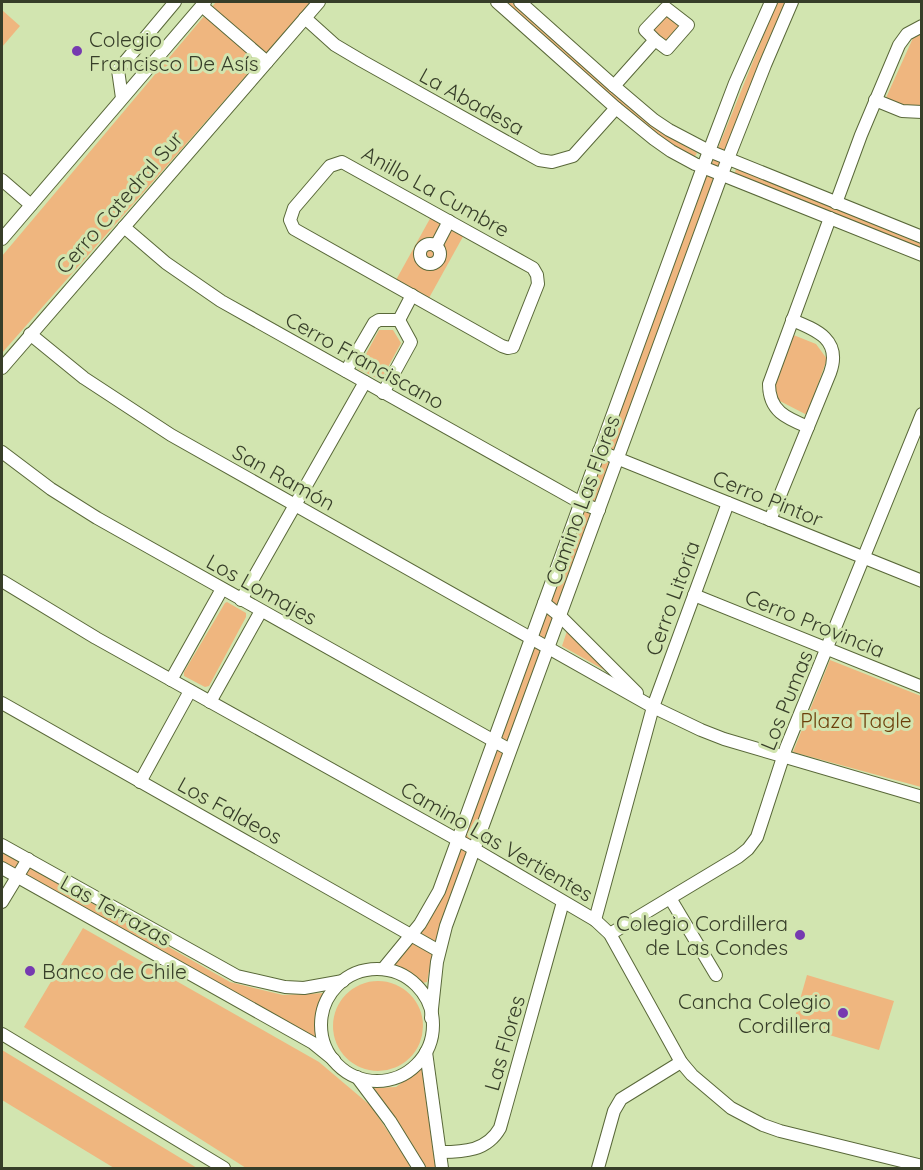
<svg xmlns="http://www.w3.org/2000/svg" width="923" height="1170" font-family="Quicksand,sans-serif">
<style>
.green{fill:#efb67f}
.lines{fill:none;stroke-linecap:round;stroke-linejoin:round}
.minor-casing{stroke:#596839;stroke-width:14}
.minor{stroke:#fff;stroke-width:12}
.poi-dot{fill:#763ab0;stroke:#d2e5b0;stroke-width:2}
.labels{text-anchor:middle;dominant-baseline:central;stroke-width:6;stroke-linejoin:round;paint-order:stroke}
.poi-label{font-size:21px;fill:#373e29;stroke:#d2e5b0;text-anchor:start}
.street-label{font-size:21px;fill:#373e29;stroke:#d2e5b0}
.park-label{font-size:21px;fill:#6c3f0b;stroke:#d2e5b0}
</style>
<rect width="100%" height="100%" fill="#d2e5b0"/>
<g class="green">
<polygon points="216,2 311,2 2,353 2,256"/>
<polygon points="503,2 511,2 664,134 697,153 694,158 672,146 635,116"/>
<path d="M777 2H787L767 43 712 183 548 639 450 896 432 956 427 982 422 983 406 972 392 968 391 964C411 946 425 929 438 905L706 178Z"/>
<polygon points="2,10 20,26 2,47"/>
<polygon points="666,12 682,26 667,45 650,30"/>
<polygon points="921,34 921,108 918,109 885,100 913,38"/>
<polygon points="736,168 921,244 921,249 735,173"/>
<polygon points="432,215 465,233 429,298 396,280"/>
<polygon points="379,330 393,330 401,343 381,380 358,369"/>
<polygon points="791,334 816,344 827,359 807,415 776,399 774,379"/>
<polygon points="227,602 246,613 246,617 209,686 205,687 184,676 184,672 225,603"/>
<polygon points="567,631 607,670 606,671 562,646"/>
<polygon points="830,660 921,696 921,787 793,752"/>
<path d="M2 852 230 982 283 995 325 993C317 1008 315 1018 317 1035L312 1037 2 861Z"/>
<polygon points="83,928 319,1062 371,1106 409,1163 410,1168 246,1168 24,1027"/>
<polygon points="807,975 894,1001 879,1050 793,1024"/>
<circle cx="378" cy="1026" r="45"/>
<polygon points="2,1050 197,1168 114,1168 2,1100"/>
<polygon points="422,1068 434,1127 436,1168 426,1168 412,1144 374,1088 396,1087"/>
</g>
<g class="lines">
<defs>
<g id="minor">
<polyline points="497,2 616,108 654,139 671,151 695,164 922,255"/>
<polyline points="520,2 614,86 654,120 669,130 709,151 922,237"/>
<polyline points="202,6 267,62"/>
<polyline points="305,18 335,45 362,61 539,160 552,162 573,156 616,108"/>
<polyline points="614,86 655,40 667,49 688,25 666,8 645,30 655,40"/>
<polyline points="122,98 118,70 175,2"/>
<polyline points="875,100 902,111 922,112"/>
<polygon points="342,162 533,268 537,275 538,284 513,347 508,348 502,346 294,229 290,220 294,208 330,166"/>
<polyline points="2,180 31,205"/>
<polyline points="836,203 861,135 899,45 907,34 922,26"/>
<polyline points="124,227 166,263 221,301 581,503 599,510"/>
<polyline points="2,239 205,2"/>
<circle cx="430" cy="254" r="10"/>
<polyline points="436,246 449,221"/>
<polyline points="399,320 412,295"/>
<polyline points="30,334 84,378 171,435 653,707 701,730 724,739 922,797"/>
<polyline points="2,368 319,2"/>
<polyline points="346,371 374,323 379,320 399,320"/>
<polyline points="383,393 411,342 399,320"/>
<path d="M808 427C786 418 769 411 769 384L830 218"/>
<polyline points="599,451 922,581"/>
<polyline points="2,452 51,489 97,518 510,750"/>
<path d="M770 520 830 373C842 340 817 330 792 320"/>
<polyline points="2,581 96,638 474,849 595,920 610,934 681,1062 692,1075 731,1108 763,1125 780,1131 922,1166"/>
<polyline points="694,595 922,687"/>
<polyline points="241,600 365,382"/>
<polyline points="544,603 560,616 637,693"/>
<polyline points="171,680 222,589"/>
<polyline points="210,702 261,611"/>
<polyline points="2,703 439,951"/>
<polyline points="140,782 190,691"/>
<polyline points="2,845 237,976 285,987 304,988 343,981"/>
<polyline points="2,868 313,1043 334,1060"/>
<polyline points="670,898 716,975"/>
<polyline points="2,902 28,859"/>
<polyline points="595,920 653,707 728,503"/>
<polyline points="610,934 738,857 748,849 757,837 786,748 922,414"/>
<polyline points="383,969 420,924 439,891 703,167 735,83 771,2"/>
<circle cx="377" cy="1025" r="56"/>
<polyline points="431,1018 437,962 446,926 722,174 765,65 792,2"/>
<polyline points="2,1034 224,1168"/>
<polyline points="426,1052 442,1168"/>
<polyline points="357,1077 390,1121 419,1168"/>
<path d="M441 1152C464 1152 487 1151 500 1128L563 902"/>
<polyline points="598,1168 614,1111 621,1099 681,1062"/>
</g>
</defs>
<use href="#minor" class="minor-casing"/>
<use href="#minor" class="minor"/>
</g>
<g class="poi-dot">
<circle cx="77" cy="51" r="6"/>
<circle cx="800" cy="935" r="6"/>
<circle cx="30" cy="971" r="6"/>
<circle cx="843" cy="1013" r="6"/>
</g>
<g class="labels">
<g class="poi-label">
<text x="89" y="39">Colegio<tspan x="89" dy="24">Francisco De Asís</tspan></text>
<text x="788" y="923" text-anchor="end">Colegio Cordillera<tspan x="788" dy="24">de Las Condes</tspan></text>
<text x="42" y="971">Banco de Chile</text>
<text x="831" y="1001" text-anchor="end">Cancha Colegio<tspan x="831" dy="24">Cordillera</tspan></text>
</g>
<g class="street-label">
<text transform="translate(472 101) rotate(29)">La Abadesa</text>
<text transform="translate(436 191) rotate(29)">Anillo La Cumbre</text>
<text transform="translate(119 202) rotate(-49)">Cerro Catedral Sur</text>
<text transform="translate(365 360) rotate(29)">Cerro Franciscano</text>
<text transform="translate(284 477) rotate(29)">San Ramón</text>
<text transform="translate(768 498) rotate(22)">Cerro Pintor</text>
<text transform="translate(582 500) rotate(-70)">Camino Las Flores</text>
<text transform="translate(262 589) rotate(29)">Los Lomajes</text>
<text transform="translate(672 598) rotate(-70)">Cerro Litoria</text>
<text transform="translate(815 623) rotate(22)">Cerro Provincia</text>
<text transform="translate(786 700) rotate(-68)">Los Pumas</text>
<text transform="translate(230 810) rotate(29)">Los Faldeos</text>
<text transform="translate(497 841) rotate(30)">Camino Las Vertientes</text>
<text transform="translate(116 910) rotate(29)">Las Terrazas</text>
<text transform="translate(504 1043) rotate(-74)">Las Flores</text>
</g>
<g class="park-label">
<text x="856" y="720">Plaza Tagle</text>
</g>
</g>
<rect width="923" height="1170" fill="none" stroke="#373e29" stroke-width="6"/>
</svg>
